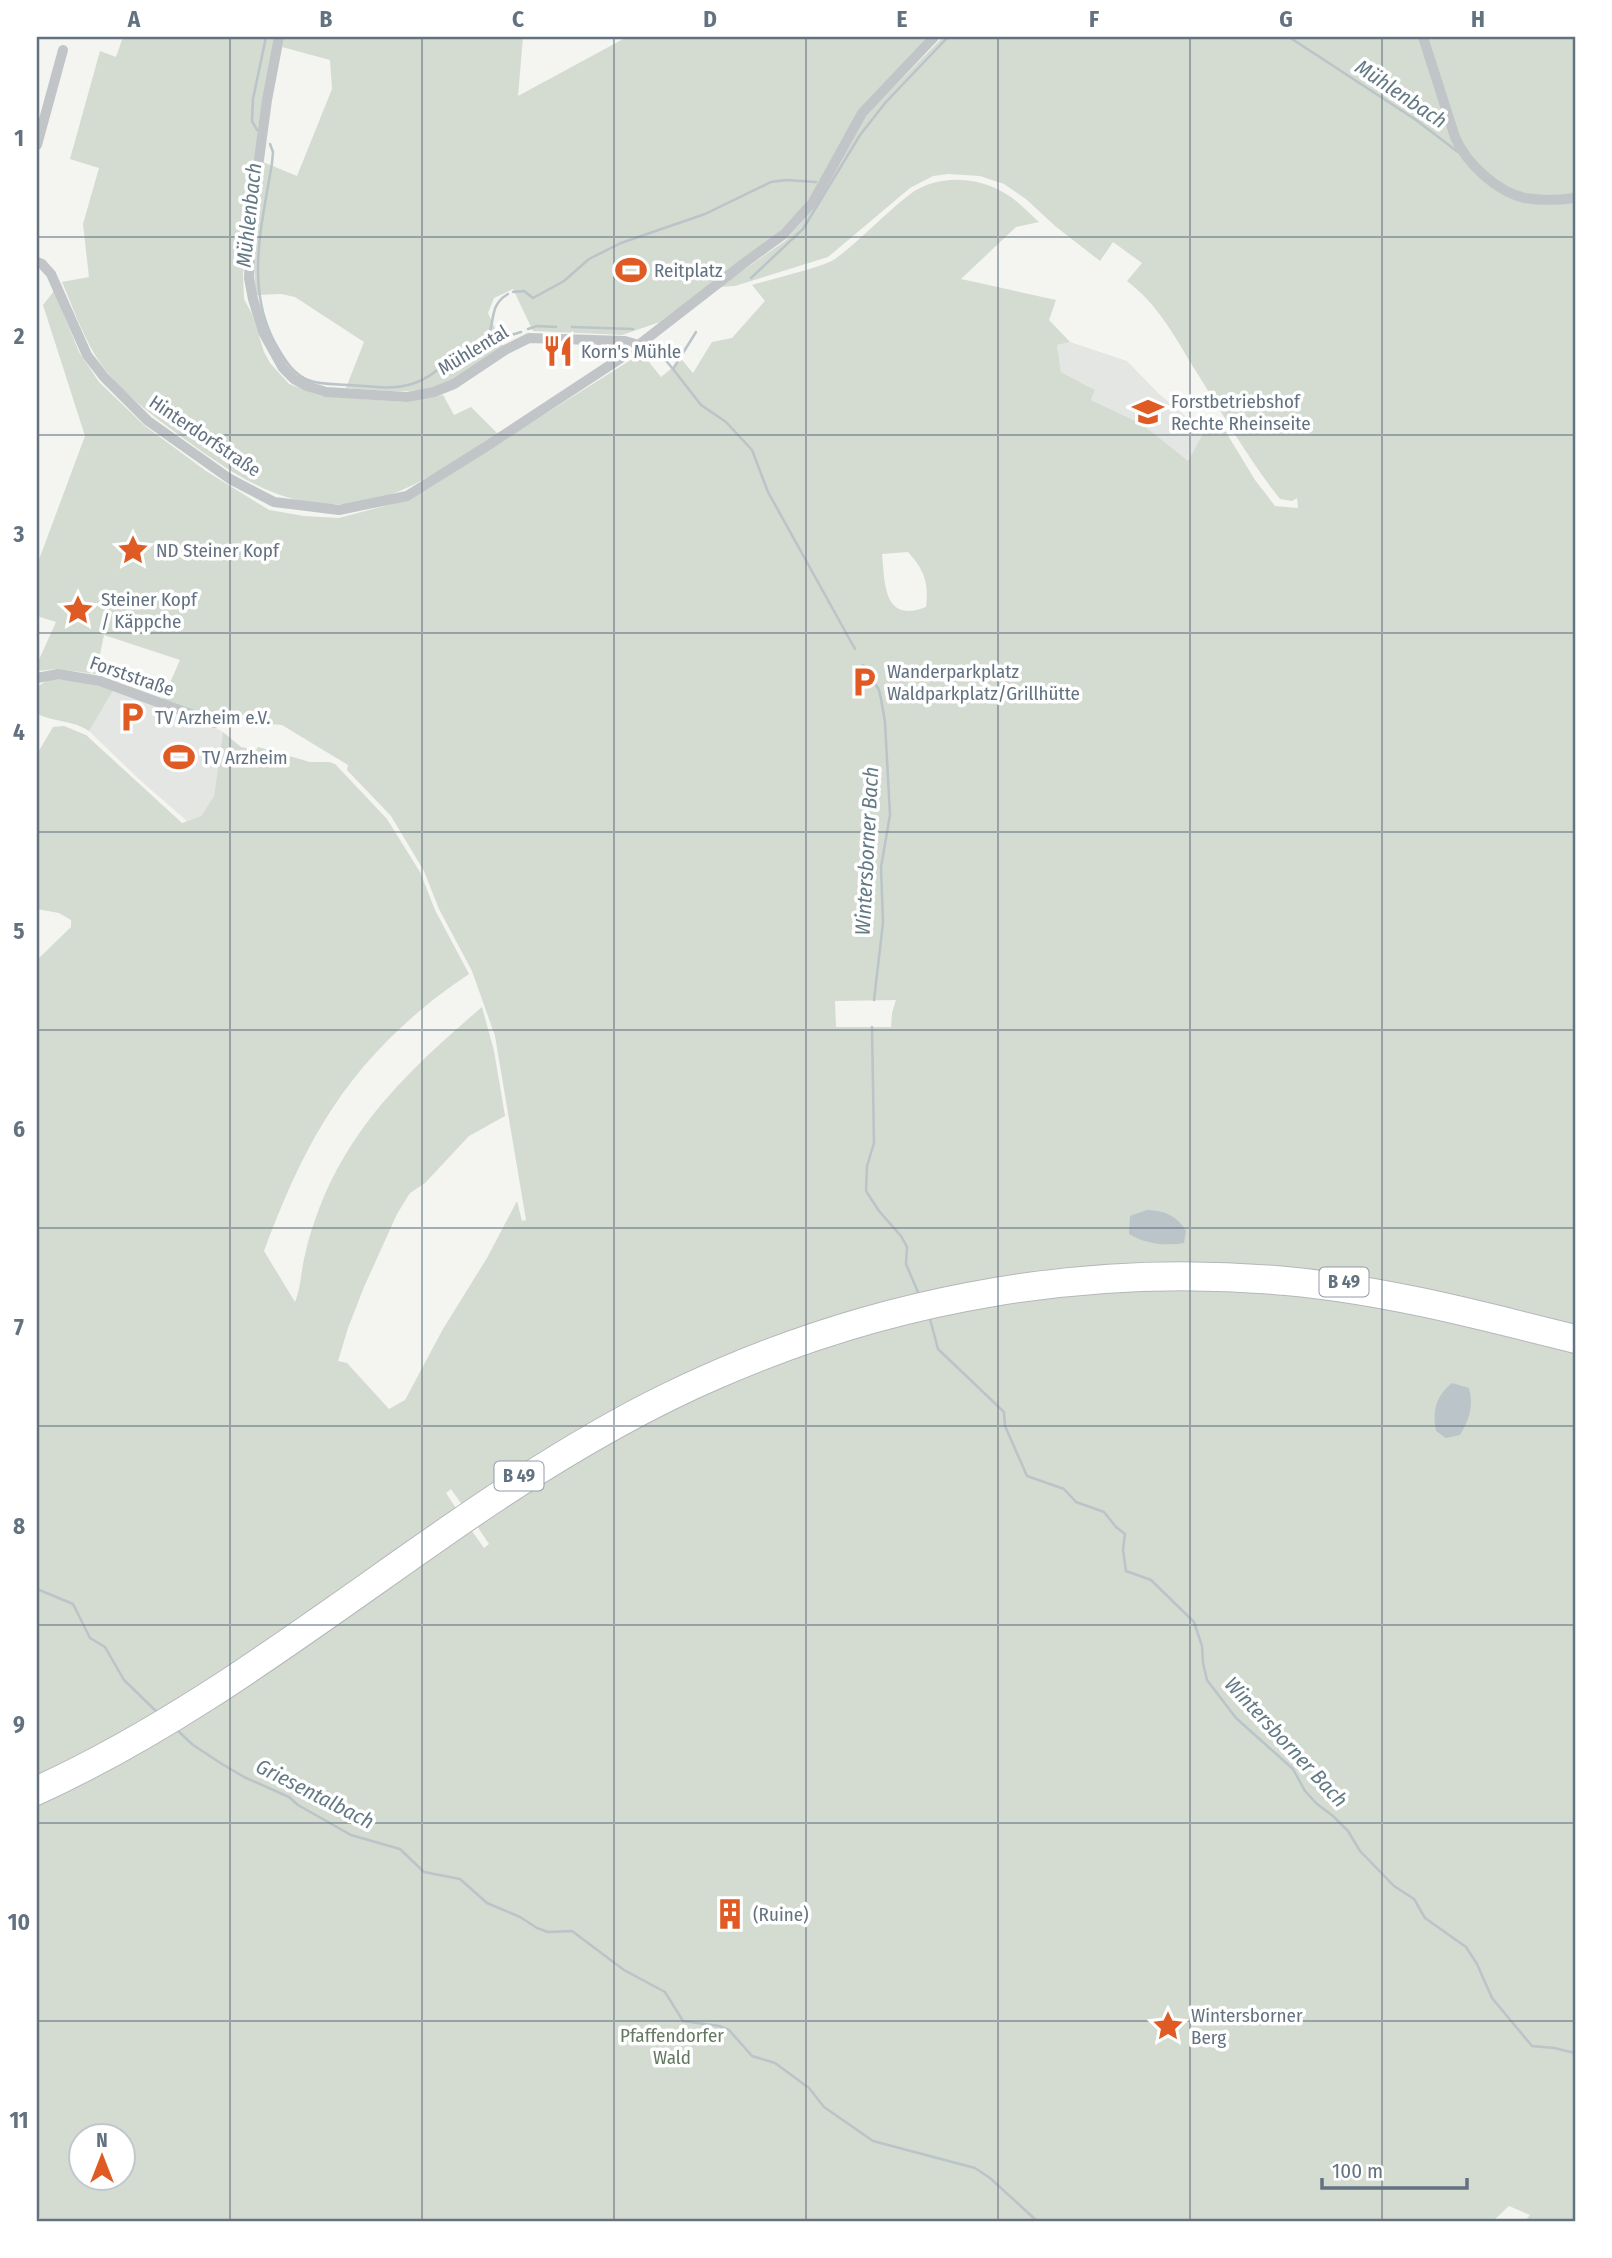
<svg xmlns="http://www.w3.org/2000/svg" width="1612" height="2258" font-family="'Fira Sans Condensed',sans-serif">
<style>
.built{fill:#e4e6e4}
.green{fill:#d4dbd1;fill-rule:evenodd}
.water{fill:#bac4c9}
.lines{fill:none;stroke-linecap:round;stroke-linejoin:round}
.stream{stroke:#bac4c9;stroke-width:2.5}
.highway-casing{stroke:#b4b7ba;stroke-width:18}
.minor{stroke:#c1c5c8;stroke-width:10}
.highway{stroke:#fff;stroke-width:16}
.grid{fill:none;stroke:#637281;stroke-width:2;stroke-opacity:0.55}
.labels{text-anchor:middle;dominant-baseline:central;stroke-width:7;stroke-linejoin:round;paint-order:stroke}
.shield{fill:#fff;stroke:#929ca7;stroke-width:2}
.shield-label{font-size:18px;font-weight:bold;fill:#637281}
.poi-label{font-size:19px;fill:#637281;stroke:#fff;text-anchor:start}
.street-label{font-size:19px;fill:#637281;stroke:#fff}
.park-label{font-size:19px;fill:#657862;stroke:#fff}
.water-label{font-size:21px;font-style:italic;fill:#637a85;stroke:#fff}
.neatline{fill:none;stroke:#637281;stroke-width:2.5}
.grid-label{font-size:23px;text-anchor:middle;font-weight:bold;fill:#637281}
</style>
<rect width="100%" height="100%" fill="#f4f4f0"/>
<g class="built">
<polygon points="1070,342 1127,361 1158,393 1204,432 1189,462 1142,424 1091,400 1095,390 1061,372 1057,345"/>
<polygon points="114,689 180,717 208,724 223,732 214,796 201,816 187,821 140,780 89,731"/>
</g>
<g class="green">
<path d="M123 37H275L251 196 243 275 244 299 252 314 264 352 270 363 289 384 321 396 406 402 443 395 454 415 471 407 498 434C458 458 418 489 372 500 296 518 241 480 183 438 156 418 128 398 107 372 86 346 75 312 62 282L89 277 83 224 99 168 70 159 100 51 116 57Z"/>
<path d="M284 37H523L518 96 627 37H927L858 110 809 200 776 235 660 322 622 335 533 331 513 289 494 298 488 313 503 346C482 360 461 379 438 386 408 395 376 390 346 388L364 342 295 297 281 294 256 295C252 250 257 207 263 162L297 176 332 89 330 60 282 47Z"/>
<path d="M943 37H1418L1456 146 1523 200H1575V1330L1433 1295 1059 1270 955 1285 908 1295 817 1321 744 1348 745 1352 465 1509 451 1489 446 1493 459 1513 178 1698 117 1734 38 1775 37 1779V960L71 927V920L59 913 37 909V754L53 727 64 726 86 735 182 823 201 816 214 796 223 732 241 747 256 750 258 747 310 762H329L335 764 387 819 420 872 435 910 469 974C453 985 437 996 422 1009 339 1078 301 1152 264 1251L295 1302C301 1288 301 1270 305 1255 309 1235 317 1213 325 1194 360 1115 418 1062 482 1007L494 1051 505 1116 469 1136 425 1183 410 1193 397 1214 364 1287 348 1328 338 1361 347 1363 389 1409 405 1400 443 1329 487 1258 517 1201 522 1221 526 1220 495 1036 472 971 439 909 424 871 391 816 347 770 348 765 282 725 219 720 162 701 180 660 104 635 96 674 56 669 37 671V664L56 622 37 616V565L85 436 43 305 54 291 79 352 99 382 145 426 206 471 269 510 304 516 339 518 411 499 637 356 649 362 661 377 682 360 693 373 712 342 732 338 765 301 752 285C771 279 821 268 835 259 861 240 883 215 909 195 936 174 978 176 1006 194 1018 201 1028 212 1039 222L1016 227 961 279 1056 300 1049 320 1070 342 1057 345 1061 372 1095 390 1091 400 1142 424 1188 461 1204 432 1218 419 1255 480 1275 506 1298 508 1297 498 1292 501 1280 499C1248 459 1220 409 1192 365 1173 333 1157 304 1127 281L1142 263 1113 242 1100 261 1055 226 1026 199 1004 184 980 176 948 174 933 176 910 188 828 257 735 286 719 287 785 241 807 216 866 115ZM908 552C924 569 929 583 926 607 883 624 885 583 882 554ZM896 1000 892 1013 891 1027H836L835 1001Z"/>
<polygon points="1426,37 1575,37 1575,197 1524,196 1501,185 1480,167 1462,144"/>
<path d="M56 679 70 680 114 689 89 731C73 720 54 722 37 714V687L46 681Z"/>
<path d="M1169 1287 1332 1295 1575 1349V2221H1525L1530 2215 1509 2206 1493 2221H41L37 2212V1803L48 1798 50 1800C200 1728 333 1624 469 1527L484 1548 489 1544 475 1523C499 1507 524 1488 550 1473 687 1393 838 1332 995 1305 1053 1295 1111 1293 1169 1287ZM80 2136H122V2178H80Z"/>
</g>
<g class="water">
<path d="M1147 1210C1165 1211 1176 1215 1186 1231L1184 1243C1164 1246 1146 1244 1129 1234L1130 1216Z"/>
<path d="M1452 1383 1469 1388C1474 1406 1469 1420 1460 1435L1446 1438 1436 1431C1432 1411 1436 1396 1452 1383Z"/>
</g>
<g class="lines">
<g class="stream">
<polyline points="1289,37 1416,120 1458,152"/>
<polyline points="257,130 252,121 253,99 266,37"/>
<path d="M270 144 273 152 272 163C262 225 243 292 279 350 286 362 294 374 308 380 320 385 336 384 350 385 368 386 389 390 408 385 432 379 445 362 466 349 482 339 504 338 521 332"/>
<polyline points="751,278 803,229 860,135 886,102 948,37"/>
<polyline points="513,292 524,291 533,298 564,281 589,259 621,243 705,214 771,182 786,180 816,182"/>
<polyline points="572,327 633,329"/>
<polyline points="528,329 537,326 556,327"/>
<path d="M484 341C498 325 486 307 508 294"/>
<polyline points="662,356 673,369 696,332"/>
<polyline points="673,369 701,405 726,422 752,450 768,492 855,649"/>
<polyline points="863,665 879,690 881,699 885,722 890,815 881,867 883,923 874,1000"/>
<polyline points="872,1027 874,1143 867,1166 866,1191 879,1211 901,1236 907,1247 906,1264 920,1297"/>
<polyline points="930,1319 938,1349 1004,1412 1005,1426 1027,1476 1064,1489 1076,1502 1104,1512 1116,1527 1125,1534 1123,1550 1126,1571 1151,1580 1194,1622 1202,1646 1203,1663 1207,1680 1236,1718 1293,1769 1305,1791 1317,1804 1333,1816 1348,1831 1360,1851 1394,1886 1414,1899 1425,1918 1466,1947 1477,1964 1492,1998 1532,2046 1554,2048 1575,2053"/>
<polyline points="37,1589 73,1604 90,1638 105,1647 124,1680 159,1714"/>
<polyline points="177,1730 193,1745 222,1764 244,1777 289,1797 298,1805 351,1835 400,1849 424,1872 460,1879 487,1903 520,1917 537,1928 548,1932 572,1931 624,1970 665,1992 683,2021 719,2026 729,2030 752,2056 775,2063 809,2088 824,2107 873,2141 975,2168 990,2178 1037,2221"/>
</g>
<defs>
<g id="highway">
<path d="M37 1784C201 1709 342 1593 491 1494 547 1457 605 1421 665 1392 857 1298 1074 1255 1286 1275 1385 1284 1480 1309 1575 1333"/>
<path d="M37 1797C204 1721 347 1604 498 1503 568 1457 642 1413 719 1380 896 1302 1093 1269 1286 1287 1385 1296 1480 1321 1575 1345"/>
</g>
</defs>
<use href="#highway" class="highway-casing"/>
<g class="minor">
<polyline points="279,37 267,100 253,204 249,278 253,299 263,332 283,368 294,379 307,386 326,392 407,397 434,392 454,384 505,350 529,338 625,341 639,345"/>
<path d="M1423 37 1455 137C1466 163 1497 192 1525 198 1541 201 1559 200 1575 198"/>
<polyline points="37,145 63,50"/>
<polyline points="37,262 42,264 51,274 87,355 104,377 148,421 230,479 274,502 339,510 407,496 487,446 627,354 743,264 784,234 813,202 862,113 934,37"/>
<polyline points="37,678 58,674 100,681 215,723"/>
</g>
<use href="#highway" class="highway"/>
</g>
<path class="grid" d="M230 37V2221M422 37V2221M614 37V2221M806 37V2221M998 37V2221M1190 37V2221M1382 37V2221M37 237H1575M37 435H1575M37 633H1575M37 832H1575M37 1030H1575M37 1228H1575M37 1426H1575M37 1625H1575M37 1823H1575M37 2021H1575"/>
<defs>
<symbol id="stadium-bare" viewBox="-9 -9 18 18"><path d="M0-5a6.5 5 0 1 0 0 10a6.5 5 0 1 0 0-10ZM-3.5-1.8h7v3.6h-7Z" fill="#e05b24" stroke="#fff" stroke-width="2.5" paint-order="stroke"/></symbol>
<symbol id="restaurant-bare" viewBox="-9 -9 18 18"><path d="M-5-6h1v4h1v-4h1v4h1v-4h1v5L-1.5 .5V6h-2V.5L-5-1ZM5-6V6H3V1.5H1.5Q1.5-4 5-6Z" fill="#e05b24" stroke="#fff" stroke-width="2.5" paint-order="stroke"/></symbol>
<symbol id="school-bare" viewBox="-9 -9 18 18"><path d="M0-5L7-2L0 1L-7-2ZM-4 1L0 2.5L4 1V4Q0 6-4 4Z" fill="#e05b24" stroke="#fff" stroke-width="2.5" paint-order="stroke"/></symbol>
<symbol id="sight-bare" viewBox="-9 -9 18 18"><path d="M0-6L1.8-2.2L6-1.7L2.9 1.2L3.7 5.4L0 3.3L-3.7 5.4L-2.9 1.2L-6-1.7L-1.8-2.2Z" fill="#e05b24" stroke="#fff" stroke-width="2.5" paint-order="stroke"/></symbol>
<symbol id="parking-bare" viewBox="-9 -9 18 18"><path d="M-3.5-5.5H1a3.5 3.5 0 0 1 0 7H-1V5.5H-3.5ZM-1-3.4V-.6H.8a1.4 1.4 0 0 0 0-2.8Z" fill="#e05b24" stroke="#fff" stroke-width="2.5" paint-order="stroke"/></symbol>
<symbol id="building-bare" viewBox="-9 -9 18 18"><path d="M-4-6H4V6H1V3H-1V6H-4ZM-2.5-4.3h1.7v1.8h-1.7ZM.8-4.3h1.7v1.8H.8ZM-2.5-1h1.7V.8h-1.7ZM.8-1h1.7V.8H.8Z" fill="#e05b24" stroke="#fff" stroke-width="2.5" paint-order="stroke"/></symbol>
</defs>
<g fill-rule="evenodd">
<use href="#stadium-bare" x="609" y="248" width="44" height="44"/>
<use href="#restaurant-bare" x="536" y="329" width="44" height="44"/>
<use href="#school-bare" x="1126" y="390" width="44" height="44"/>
<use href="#sight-bare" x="111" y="528" width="44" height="44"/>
<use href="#sight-bare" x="56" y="588" width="44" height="44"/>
<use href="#parking-bare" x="842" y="660" width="44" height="44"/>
<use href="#parking-bare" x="110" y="695" width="44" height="44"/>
<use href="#stadium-bare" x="157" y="735" width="44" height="44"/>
<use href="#building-bare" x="708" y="1892" width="44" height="44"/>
<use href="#sight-bare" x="1146" y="2004" width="44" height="44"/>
</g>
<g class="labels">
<g class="shield">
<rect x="1319.5" y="1267.5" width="49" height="29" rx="5"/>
<rect x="494.5" y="1461.5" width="49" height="29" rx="5"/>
</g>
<g class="shield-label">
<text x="1344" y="1282">B 49</text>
<text x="519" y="1476">B 49</text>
</g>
<g class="poi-label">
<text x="654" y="270">Reitplatz</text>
<text x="581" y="351">Korn's Mühle</text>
<text x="1171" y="401">Forstbetriebshof<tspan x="1171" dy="22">Rechte Rheinseite</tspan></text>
<text x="156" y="550">ND Steiner Kopf</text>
<text x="101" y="599">Steiner Kopf<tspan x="101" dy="22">/ Käppche</tspan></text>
<text x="887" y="671">Wanderparkplatz<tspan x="887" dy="22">Waldparkplatz/Grillhütte</tspan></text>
<text x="155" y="717">TV Arzheim e.V.</text>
<text x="202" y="757">TV Arzheim</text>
<text x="753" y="1914">(Ruine)</text>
<text x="1191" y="2015">Wintersborner<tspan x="1191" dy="22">Berg</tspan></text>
</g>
<g class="street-label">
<text transform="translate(473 350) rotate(-31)">Mühlental</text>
<text transform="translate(205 436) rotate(34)">Hinterdorfstraße</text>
<text transform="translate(132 676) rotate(19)">Forststraße</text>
</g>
<g class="park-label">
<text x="672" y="2035">Pfaffendorfer<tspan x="672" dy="22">Wald</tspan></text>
</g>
<g class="water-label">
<text transform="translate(1401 94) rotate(34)">Mühlenbach</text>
<text transform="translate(249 215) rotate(-84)">Mühlenbach</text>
<text transform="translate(867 851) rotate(-87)">Wintersborner Bach</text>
<text transform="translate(1286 1742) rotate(47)">Wintersborner Bach</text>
<text transform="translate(315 1794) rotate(27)">Griesentalbach</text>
</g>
</g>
<rect width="1612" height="2258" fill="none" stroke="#ffffff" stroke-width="77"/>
<g transform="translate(102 2157)"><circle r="33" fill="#ffffff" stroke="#c1c7cd" stroke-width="2"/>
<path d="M0-5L12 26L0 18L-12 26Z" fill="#e05b24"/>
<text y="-10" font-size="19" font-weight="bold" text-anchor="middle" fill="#637281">N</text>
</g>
<path d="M1322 2178v10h145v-10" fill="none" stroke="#637281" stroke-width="3.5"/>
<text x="1332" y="2178" font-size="21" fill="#637281" stroke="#ffffff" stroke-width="5" paint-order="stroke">100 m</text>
<rect x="38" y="38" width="1536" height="2182" class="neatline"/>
<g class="grid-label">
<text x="134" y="27">A</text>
<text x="326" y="27">B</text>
<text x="518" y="27">C</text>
<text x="710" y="27">D</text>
<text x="902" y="27">E</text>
<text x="1094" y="27">F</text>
<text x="1286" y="27">G</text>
<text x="1478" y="27">H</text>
<text x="19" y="146">1</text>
<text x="19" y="344">2</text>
<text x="19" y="542">3</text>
<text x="19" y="740">4</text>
<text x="19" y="939">5</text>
<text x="19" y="1137">6</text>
<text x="19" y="1335">7</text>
<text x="19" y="1534">8</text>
<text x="19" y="1732">9</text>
<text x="19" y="1930">10</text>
<text x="19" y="2128">11</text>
</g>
</svg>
